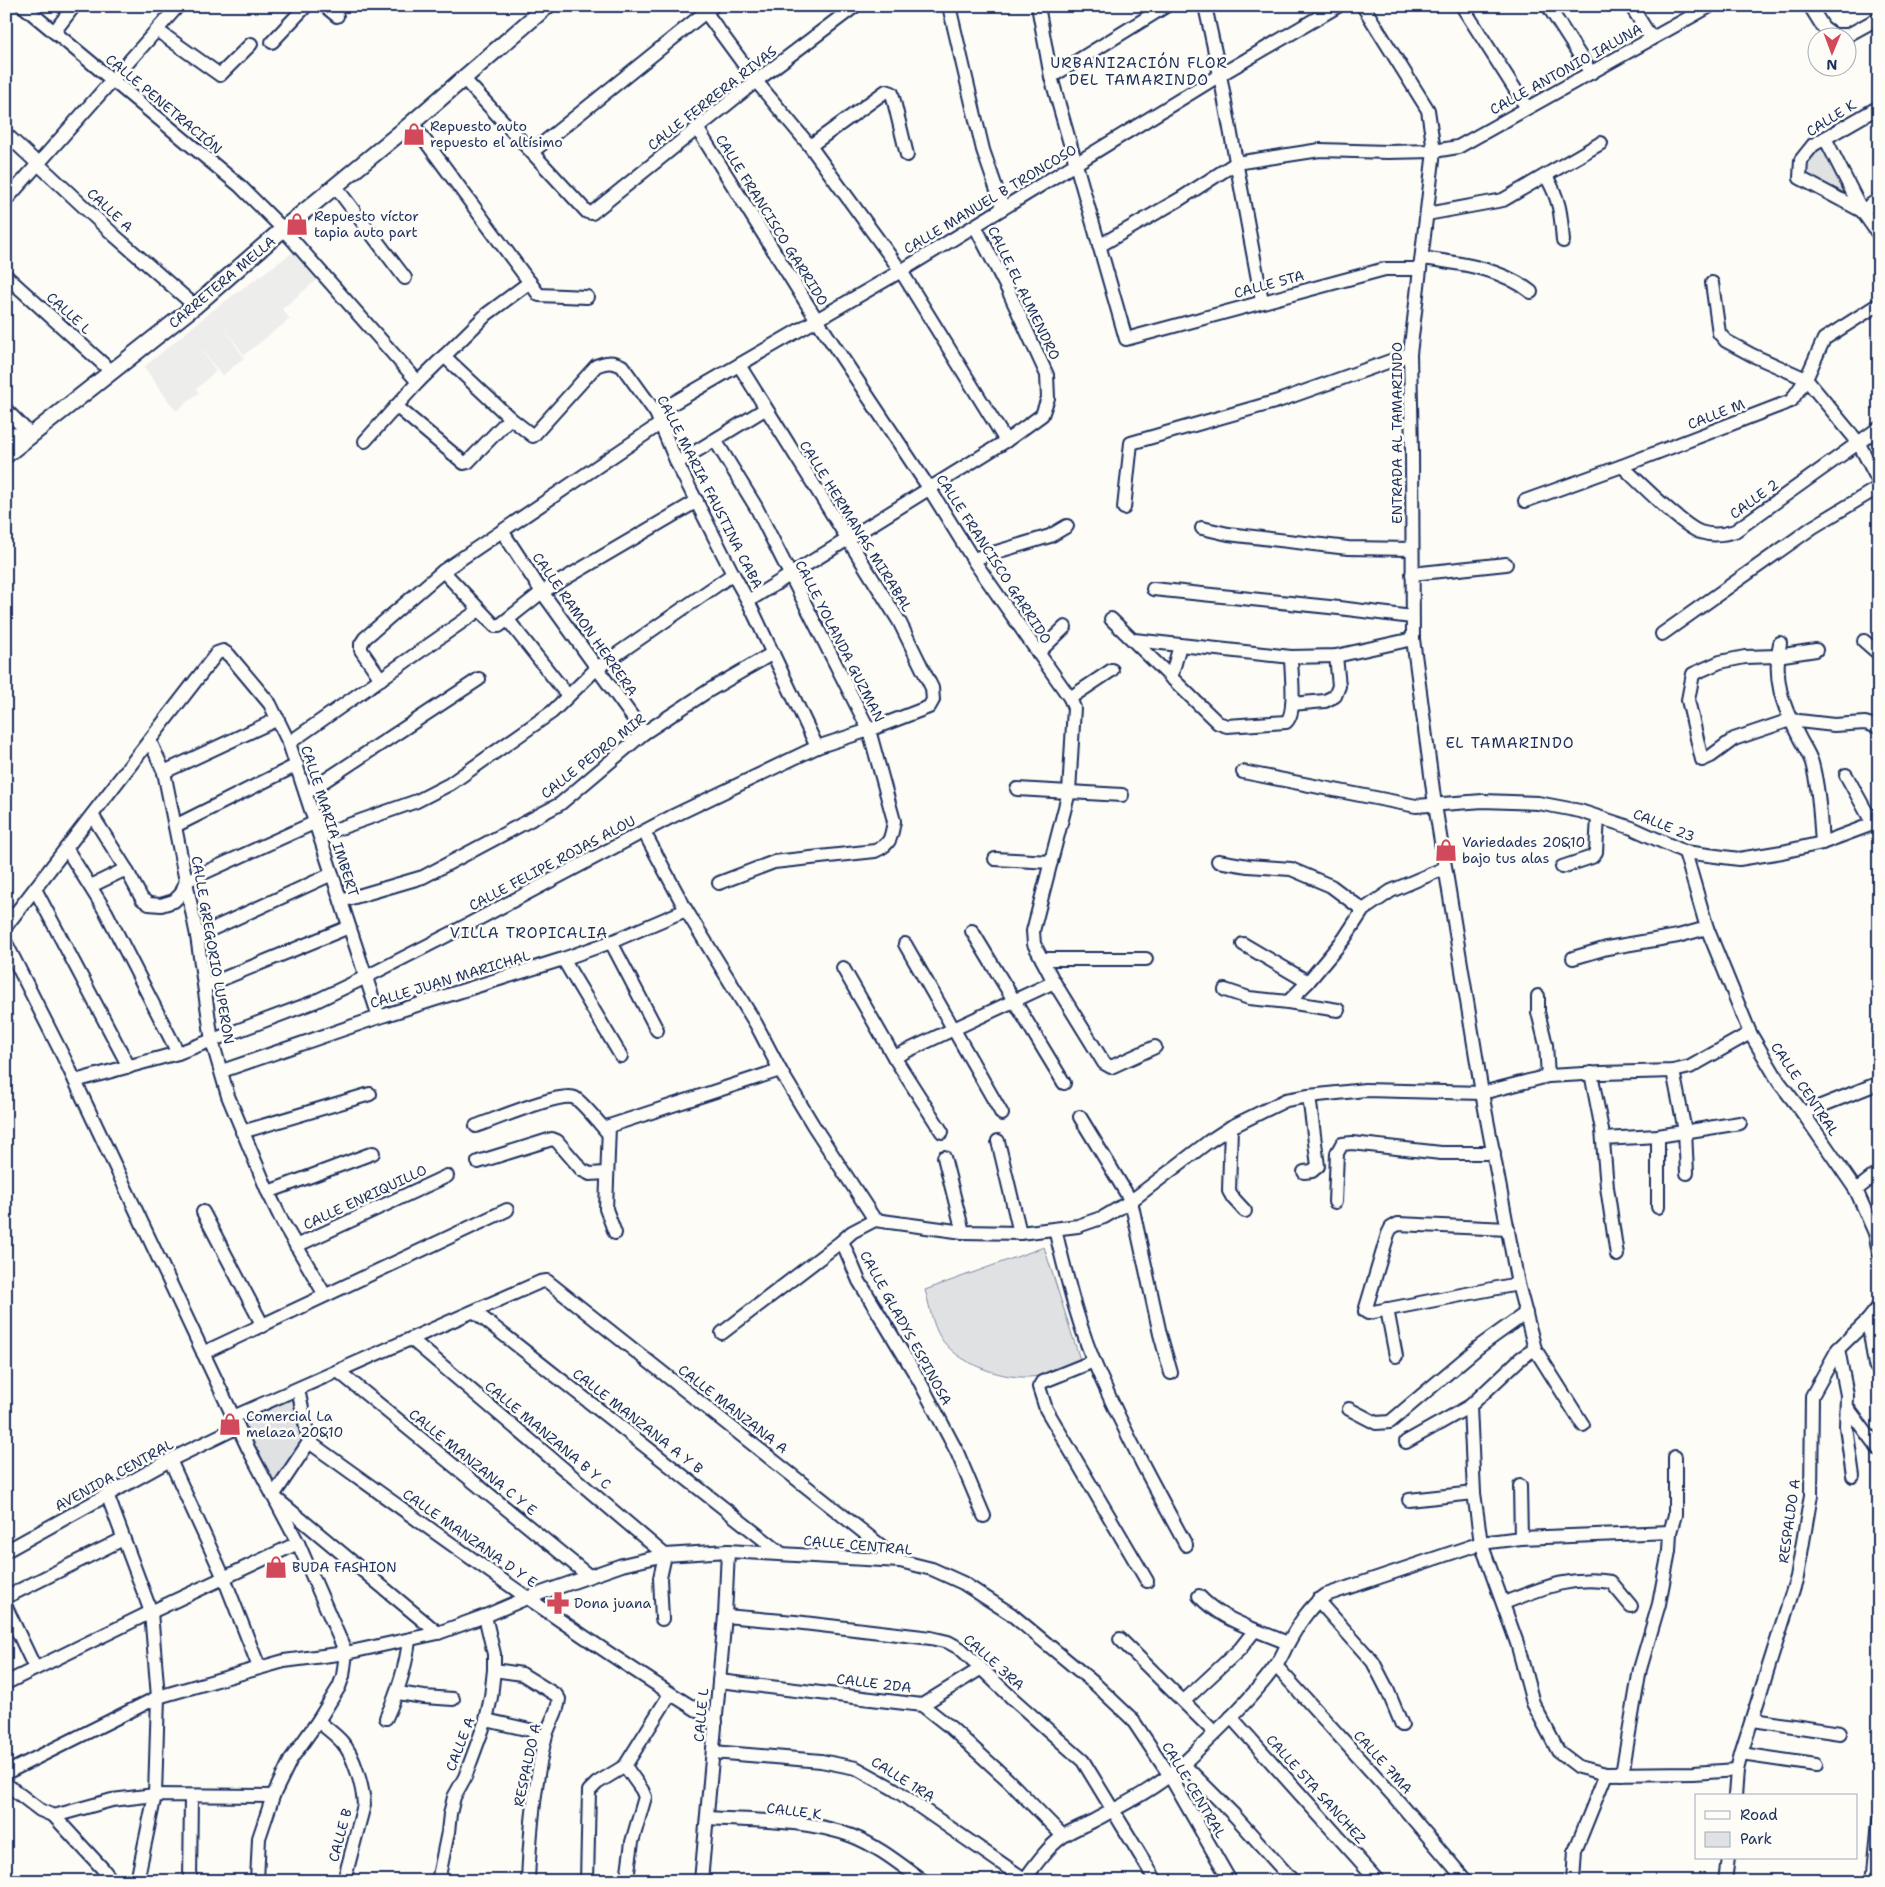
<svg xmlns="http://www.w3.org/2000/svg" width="1885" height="1887" font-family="'Shantell Sans',sans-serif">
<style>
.built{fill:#edeeec}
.green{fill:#e0e1e3;stroke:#7e88a0}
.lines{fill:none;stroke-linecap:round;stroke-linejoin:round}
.minor-casing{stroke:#1b2f5e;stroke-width:16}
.major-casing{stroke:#1b2f5e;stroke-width:19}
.minor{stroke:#fdfcf7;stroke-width:12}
.major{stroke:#fdfcf7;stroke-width:15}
.labels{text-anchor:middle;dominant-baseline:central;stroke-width:5;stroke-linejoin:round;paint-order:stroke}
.street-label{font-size:14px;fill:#1b2f5e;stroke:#fdfcf7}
.poi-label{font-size:14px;fill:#1b2f5e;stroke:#fdfcf7;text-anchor:start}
.neighbourhood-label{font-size:15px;letter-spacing:1px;fill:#1b2f5e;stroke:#fdfcf7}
</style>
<rect width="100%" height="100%" fill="#fdfcf7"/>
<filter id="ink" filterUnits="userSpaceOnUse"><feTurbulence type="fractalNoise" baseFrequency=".02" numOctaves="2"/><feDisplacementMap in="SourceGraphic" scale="10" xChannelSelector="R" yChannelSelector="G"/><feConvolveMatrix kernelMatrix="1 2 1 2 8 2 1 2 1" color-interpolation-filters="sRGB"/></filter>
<g filter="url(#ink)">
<polygon class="built" points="293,252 317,280 282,309 290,319 244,355 224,327 244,358 222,376 199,346 216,371 196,389 199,393 176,411 144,367 213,310"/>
<g class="green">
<path d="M1824 145 1856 205 1803 177C1804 162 1809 150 1824 145Z"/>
<path d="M1044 1247 1082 1366C1062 1371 1041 1378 1021 1377 992 1376 949 1359 937 1331 931 1318 929 1303 925 1290Z"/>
<polygon points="295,1397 304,1443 274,1480 242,1421"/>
</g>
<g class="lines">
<defs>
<g id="minor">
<polyline points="23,6 240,186 283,229 418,382"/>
<polyline points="325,6 337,16"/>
<polyline points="701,6 756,81 810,146 901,271 1006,441"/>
<polyline points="949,6 983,150 1003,208"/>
<polyline points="1038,6 1051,77 1126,339 1385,269 1420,269"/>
<polyline points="1205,6 1220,75 1262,301"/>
<polyline points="1363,6 1428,110 1434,151 1410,354 1412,452 1413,639 1435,805 1482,1093 1518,1284 1535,1349 1521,1358 1470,1406 1474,1493 1481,1543 1517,1643 1533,1703 1558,1751 1579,1767 1606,1774 1693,1773 1737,1770"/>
<polyline points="1462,6 1527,108"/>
<polyline points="1548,6 1591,73"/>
<polyline points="1631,6 1652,39"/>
<polyline points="1810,6 1823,27 1834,35 1848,35 1879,18"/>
<polyline points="158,31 220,75 251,44"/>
<polyline points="54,32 74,6"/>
<polyline points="272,42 306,6"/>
<polyline points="1051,77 1166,6"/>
<polyline points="463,78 587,212 592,213 756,81 855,6"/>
<polyline points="1879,107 1813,145 1801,160 1800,178 1862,211 1879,199"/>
<polyline points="412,123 539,295 587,297"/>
<polyline points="697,128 817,320 929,488 976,564 1070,698 1074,708 1069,792 1033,931 1034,944 1054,982 1104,1063 1111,1067 1155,1047"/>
<polyline points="6,134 115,236 195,306"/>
<polyline points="1825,138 1862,211 1879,235"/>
<polyline points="810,146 886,91 892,93 907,155"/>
<polyline points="532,152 713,6"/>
<path d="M1546 176C1560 200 1561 214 1563 241"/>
<polyline points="335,186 405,278"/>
<polyline points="6,200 178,6"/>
<polyline points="1427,214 1503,200 1601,143"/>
<polyline points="1099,246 1180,199 1236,163 1320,150 1388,152 1434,151 1458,147 1710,6"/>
<path d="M1422 258C1458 263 1501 268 1531 292"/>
<polyline points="6,276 112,372"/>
<polyline points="1712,283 1719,333 1726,341 1752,355 1806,379 1858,442 1879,482"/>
<path d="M444 356 510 418 533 436 596 366C606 362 612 361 622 366L656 413 677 463 733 574 748 601 817 747"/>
<polyline points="396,406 464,463 468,462 510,418"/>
<polyline points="6,410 31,435"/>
<polyline points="656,413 901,271 1220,75 1338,6"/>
<polyline points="6,434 31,435"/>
<path d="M715 440 756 507 869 730 894 821C891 838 891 844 875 851L774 862 719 883"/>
<polyline points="365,441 418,382 487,314 530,282"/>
<polyline points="677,463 765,409"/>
<path d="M1622 466C1639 482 1681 525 1700 532 1712 536 1723 535 1735 531L1879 428"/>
<polyline points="1525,501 1622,466 1791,401 1806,379 1824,339 1879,304"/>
<polyline points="1124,508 1131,443 1278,401 1410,354"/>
<polyline points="1202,528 1228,534 1348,548 1412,549"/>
<polyline points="502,531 542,592 644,733"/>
<polyline points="973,559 1050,536 1067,526"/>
<polyline points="443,571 495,626 499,626 542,592 697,501"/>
<polyline points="1412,574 1506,564"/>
<polyline points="1153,589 1339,608 1412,617"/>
<polyline points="748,601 1006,441 1042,415 1048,398 1047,375 1008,290 975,226"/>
<path d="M1111 619 1218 723 1227 726 1286 722C1297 713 1291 673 1291 657"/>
<polyline points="508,620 568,696"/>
<polyline points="1662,634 1813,527 1879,487"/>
<polyline points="1134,640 1291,657 1336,656 1413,639"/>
<polyline points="1864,641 1879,654"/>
<path d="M1780 643C1773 679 1782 704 1798 735 1802 744 1809 753 1812 763 1819 789 1820 816 1822 843"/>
<polyline points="1816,650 1777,656 1745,657 1720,662 1693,674 1688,700 1702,760 1711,756 1734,739 1790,720 1834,725 1865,723 1879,727"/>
<polyline points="1038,653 1065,627"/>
<polyline points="1171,678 1180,645"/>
<polyline points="381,679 361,650 361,644 365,638 443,571 660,424"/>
<polyline points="1070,698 1112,670"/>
<polyline points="1292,704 1325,701 1335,696 1339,686 1336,656"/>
<polyline points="150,741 164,772 197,936 212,1041 228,1096 268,1192 283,1223 325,1295"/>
<polyline points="289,743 479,610"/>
<polyline points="164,772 278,719"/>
<polyline points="1243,772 1416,806 1483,801 1538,803 1580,811 1632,828 1685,852 1739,859 1782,852 1822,843 1873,824 1879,820"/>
<polyline points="1846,775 1873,824"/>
<polyline points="1017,789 1122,795"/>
<polyline points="306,793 479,679"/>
<polyline points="92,815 126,869 142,899 149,904 161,905 174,901 181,894 186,881 316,822"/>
<polyline points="175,826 297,765"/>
<polyline points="644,832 686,910 756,1024 780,1070 813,1125 875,1220"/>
<polyline points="320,835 417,801 450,784 552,712 597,668 733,574"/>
<polyline points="66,848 106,912 178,1053"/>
<polyline points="1685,852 1707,928 1750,1033 1779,1082 1803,1113 1856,1190 1875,1233 1879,1252"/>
<polyline points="995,859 1051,862"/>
<polyline points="1218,861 1248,866 1291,869 1331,886 1363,910"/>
<polyline points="1562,867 1592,857 1596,852 1598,817"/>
<polyline points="91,886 126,869"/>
<polyline points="35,889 129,1067"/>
<polyline points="341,901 423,877 560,804 644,733 708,691 773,653"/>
<polyline points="6,926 217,653 223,651 229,655 270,704 289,743 379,1017"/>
<polyline points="972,931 1064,1083"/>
<polyline points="197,936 332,874"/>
<polyline points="611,942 657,1030"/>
<polyline points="6,943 67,1064 248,1448 298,1543 346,1653 343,1676 339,1687 318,1721 291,1759 273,1796 259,1838 257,1881"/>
<polyline points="905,944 1002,1114"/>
<polyline points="1243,944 1308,982"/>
<polyline points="1573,958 1607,948 1678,936 1707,928"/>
<polyline points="563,959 621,1056"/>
<polyline points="1042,959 1146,959"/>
<polyline points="843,968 894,1057 942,1132"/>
<polyline points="205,986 349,927"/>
<polyline points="1225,990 1249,998 1288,1002 1338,1010"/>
<polyline points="1538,996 1538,1012 1546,1045 1548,1076"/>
<polyline points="1288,1002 1308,982 1344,939 1363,910 1391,891 1445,868"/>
<polyline points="894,1057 1054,982"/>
<polyline points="222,1071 379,1017 563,959 611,942 686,910"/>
<polyline points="1673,1071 1685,1131 1687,1173"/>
<polyline points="1591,1073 1602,1130 1607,1187 1617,1255"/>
<polyline points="75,1081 178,1053 314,1002 366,977 450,934 671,817 817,747 869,730 929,707 933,700 932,688 899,621 739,365"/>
<polyline points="1803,1113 1879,1083"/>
<polyline points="1080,1117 1131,1201 1160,1334 1171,1373"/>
<path d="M476 1126C494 1120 561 1091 575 1098 583 1103 600 1124 607 1132"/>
<polyline points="1231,1127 1229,1191 1233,1198 1245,1211"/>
<polyline points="242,1132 370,1094"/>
<polyline points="1603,1139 1658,1136 1740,1123"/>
<polyline points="998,1141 1020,1233"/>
<polyline points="944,1157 963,1232"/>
<polyline points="478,1162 552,1139 557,1141 582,1170 590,1174 606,1173"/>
<polyline points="1304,1172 1312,1171 1318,1166 1309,1096"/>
<polyline points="1856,1190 1879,1172"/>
<polyline points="268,1192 373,1153"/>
<polyline points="1335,1202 1337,1153 1342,1144 1352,1143 1441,1153 1494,1153"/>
<polyline points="1658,1207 1658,1136"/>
<polyline points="203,1212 263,1326"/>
<path d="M1055 1229C1067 1279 1079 1330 1101 1378 1126 1435 1156 1490 1186 1545"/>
<polyline points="1508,1229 1398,1224 1391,1228 1388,1234 1365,1311 1368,1313 1518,1284"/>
<polyline points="615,1233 606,1209 609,1126 780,1070"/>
<polyline points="296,1246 447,1176"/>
<polyline points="1387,1309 1396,1356"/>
<polyline points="475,1312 782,1554"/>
<polyline points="1868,1320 1875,1365 1879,1371"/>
<polyline points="722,1333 842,1241"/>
<polyline points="411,1339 665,1555 660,1578 662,1619"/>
<polyline points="1535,1349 1583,1425"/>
<polyline points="1838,1349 1847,1395 1846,1427 1853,1476"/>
<polyline points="203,1353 507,1210"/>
<polyline points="1094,1361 1042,1382 1039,1387 1046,1409 1147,1581"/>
<polyline points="338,1371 589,1576"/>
<polyline points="298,1389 309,1442 273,1496 438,1633"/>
<polyline points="1847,1407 1879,1450"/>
<polyline points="1349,1409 1376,1423 1390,1422 1480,1346 1526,1313"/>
<polyline points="233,1417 540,1282 547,1281 900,1561"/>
<path d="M309 1442C443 1538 576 1636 716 1722"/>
<polyline points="1406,1442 1470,1406"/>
<polyline points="170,1460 224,1578 259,1667"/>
<polyline points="107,1494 151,1612 158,1697 155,1795 137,1881"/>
<polyline points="1409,1500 1474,1493"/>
<polyline points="984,1516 957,1452 919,1380 859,1281 842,1241 852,1232 875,1220 963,1232 1020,1233 1078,1226 1104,1217 1131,1201 1208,1142 1231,1127 1286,1100 1309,1096 1365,1090 1482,1093 1548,1076 1602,1073 1673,1071 1690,1067 1750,1033"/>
<polyline points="1521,1538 1670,1532 1675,1515 1675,1457"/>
<polyline points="6,1551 170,1460 238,1427"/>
<path d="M1199 1596C1215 1613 1233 1621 1255 1630"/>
<polyline points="6,1597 123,1539"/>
<polyline points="1318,1600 1373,1662 1387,1689 1402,1725"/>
<path d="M1504 1603C1540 1589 1570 1575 1611 1582L1631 1606"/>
<polyline points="6,1607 35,1668"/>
<polyline points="725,1616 795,1622 931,1638 948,1642 961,1649 1013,1699 1083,1761 1156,1881"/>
<polyline points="1120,1639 1214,1732"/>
<polyline points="1276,1666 1398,1801 1466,1881"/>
<path d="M494 1670 522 1674 556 1695 559 1699C558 1713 548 1725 545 1739 534 1785 530 1833 528 1881"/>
<polyline points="719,1681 922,1705 950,1727 1008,1780 1063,1836"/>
<polyline points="6,1683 151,1612 298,1543"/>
<polyline points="398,1693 424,1697 453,1699"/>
<polyline points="1184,1701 1240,1649 1255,1630 1288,1643"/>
<polyline points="922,1705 980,1669"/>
<polyline points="1231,1717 1378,1881"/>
<path d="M386 1718C398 1692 406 1668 409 1640"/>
<polyline points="486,1720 530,1730 545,1738"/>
<polyline points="1753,1720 1840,1733"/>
<path d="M318 1721C326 1728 335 1734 342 1742 354 1755 363 1787 364 1805L344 1881"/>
<polyline points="713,1752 821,1761 856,1768 894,1789 1027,1881"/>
<polyline points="1741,1754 1816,1765"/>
<polyline points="1183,1764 1234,1815 1293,1881"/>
<polyline points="625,1766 642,1790 645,1797 632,1842 627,1879"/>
<polyline points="6,1773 158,1697 284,1661 346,1653 438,1633 485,1616 527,1598 622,1565 665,1555 728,1551 900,1561 932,1569 963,1583 1011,1614 1094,1683 1132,1719 1170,1776 1230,1881"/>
<polyline points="1622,1774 1640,1669 1659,1604 1669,1551 1670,1532"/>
<polyline points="6,1784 40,1810 54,1816 102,1868 112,1881"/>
<polyline points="1735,1796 1737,1770 1741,1754 1797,1577 1811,1495 1812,1396 1838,1349 1868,1320 1879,1306"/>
<polyline points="54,1816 112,1800 155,1795 273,1796"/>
<path d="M707 1818C754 1821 807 1819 852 1836 878 1846 901 1865 923 1881"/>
<path d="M1025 1879C1036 1864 1047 1848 1062 1837 1071 1830 1083 1826 1093 1821 1123 1805 1157 1788 1183 1764 1213 1735 1249 1702 1274 1668 1280 1661 1283 1653 1287 1645 1297 1627 1309 1606 1326 1595L1481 1543 1521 1538 1520 1486"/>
<polyline points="190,1881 191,1796"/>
<polyline points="438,1881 448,1832 450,1814 454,1797 465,1777 486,1720 491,1697 494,1670 494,1654 485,1616"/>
<polyline points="587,1881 589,1791 597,1783 625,1766 670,1694"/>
<polyline points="701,1881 725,1616 728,1551"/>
<polyline points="1573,1881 1575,1851 1606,1774"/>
<polyline points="1725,1881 1728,1858"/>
<polyline points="1873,1881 1879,1821"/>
</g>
<polyline id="major" points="6,455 195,306 283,229 412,123 547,6"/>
</defs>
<use href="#minor" class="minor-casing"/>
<use href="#major" class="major-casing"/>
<use href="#minor" class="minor"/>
<use href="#major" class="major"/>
</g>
</g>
<defs>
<symbol id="shop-bare" viewBox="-9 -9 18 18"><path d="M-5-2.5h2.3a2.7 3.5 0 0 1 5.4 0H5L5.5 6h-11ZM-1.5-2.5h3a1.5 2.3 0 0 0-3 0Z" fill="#d1495b" stroke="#fdfcf7" stroke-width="2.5" paint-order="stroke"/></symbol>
<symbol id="pharmacy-bare" viewBox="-9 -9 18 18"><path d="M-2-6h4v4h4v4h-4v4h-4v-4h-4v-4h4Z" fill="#d1495b" stroke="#fdfcf7" stroke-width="2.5" paint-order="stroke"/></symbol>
</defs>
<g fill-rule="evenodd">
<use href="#shop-bare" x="398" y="118" width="32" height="32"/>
<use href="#shop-bare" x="281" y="208" width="32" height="32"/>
<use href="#shop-bare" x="1430" y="834" width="32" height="32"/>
<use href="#shop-bare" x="214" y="1408" width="32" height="32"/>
<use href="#shop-bare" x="260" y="1551" width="32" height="32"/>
<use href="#pharmacy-bare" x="542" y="1587" width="32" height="32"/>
</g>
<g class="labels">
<g class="street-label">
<text transform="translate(1566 69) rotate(-29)">CALLE ANTONIO IALUNA</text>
<text transform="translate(712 98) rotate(-38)">CALLE FERRERA RIVAS</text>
<text transform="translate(164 104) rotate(40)">CALLE PENETRACIÓN</text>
<text transform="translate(1831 118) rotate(-32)">CALLE K</text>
<text transform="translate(990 199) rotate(-31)">CALLE MANUEL B TRONCOSO</text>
<text transform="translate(110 210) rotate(43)">CALLE A</text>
<text transform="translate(772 220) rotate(58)">CALLE FRANCISCO GARRIDO</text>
<text transform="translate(222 282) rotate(-40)">CARRETERA MELLA</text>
<text transform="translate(1269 284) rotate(-15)">CALLE 5TA</text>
<text transform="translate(1024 293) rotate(64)">CALLE EL ALMENDRO</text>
<text transform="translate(69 313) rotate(42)">CALLE L</text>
<text transform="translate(1716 414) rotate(-21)">CALLE M</text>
<text transform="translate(1397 433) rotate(-90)">ENTRADA AL TAMARINDO</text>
<text transform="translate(710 492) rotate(63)">CALLE MARIA FAUSTINA CABA</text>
<text transform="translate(1754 499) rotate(-36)">CALLE 2</text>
<text transform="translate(856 526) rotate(58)">CALLE HERMANAS MIRABAL</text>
<text transform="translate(994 559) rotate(57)">CALLE FRANCISCO GARRIDO</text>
<text transform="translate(585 624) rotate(55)">CALLE RAMON HERRERA</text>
<text transform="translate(840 641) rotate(63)">CALLE YOLANDA GUZMAN</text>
<text transform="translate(593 756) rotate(-38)">CALLE PEDRO MIR</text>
<text transform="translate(330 821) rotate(72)">CALLE MARIA IMBERT</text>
<text transform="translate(1664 825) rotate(22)">CALLE 23</text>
<text transform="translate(552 863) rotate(-28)">CALLE FELIPE ROJAS ALOU</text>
<text transform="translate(213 950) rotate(80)">CALLE GREGORIO LUPERON</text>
<text transform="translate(450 979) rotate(-17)">CALLE JUAN MARICHAL</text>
<text transform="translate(1805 1089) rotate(56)">CALLE CENTRAL</text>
<text transform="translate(365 1197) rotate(-25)">CALLE ENRIQUILLO</text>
<text transform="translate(906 1328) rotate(61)">CALLE GLADYS ESPINOSA</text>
<text transform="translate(733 1409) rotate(38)">CALLE MANZANA A</text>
<text transform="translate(638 1421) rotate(38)">CALLE MANZANA A Y B</text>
<text transform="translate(548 1435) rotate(40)">CALLE MANZANA B Y C</text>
<text transform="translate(473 1462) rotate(39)">CALLE MANZANA C Y E</text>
<text transform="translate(114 1475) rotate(-29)">AVENIDA CENTRAL</text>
<text transform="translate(1789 1521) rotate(-82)">RESPALDO A</text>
<text transform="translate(470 1538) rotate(35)">CALLE MANZANA D Y E</text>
<text transform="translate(858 1545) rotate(5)">CALLE CENTRAL</text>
<text transform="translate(994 1662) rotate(42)">CALLE 3RA</text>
<text transform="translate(874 1683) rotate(7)">CALLE 2DA</text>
<text transform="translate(701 1715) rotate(-85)">CALLE L</text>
<text transform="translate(460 1744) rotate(-69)">CALLE A</text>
<text transform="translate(1383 1762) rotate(48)">CALLE 7MA</text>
<text transform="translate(527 1765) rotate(-78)">RESPALDO A</text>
<text transform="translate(903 1779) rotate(32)">CALLE 1RA</text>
<text transform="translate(1316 1789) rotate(48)">CALLE 5TA SANCHEZ</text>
<text transform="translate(1194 1790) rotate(59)">CALLE CENTRAL</text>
<text transform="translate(794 1811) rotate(7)">CALLE K</text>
<text transform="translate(340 1835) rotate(-75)">CALLE B</text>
</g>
<g class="poi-label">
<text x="430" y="126">Repuesto auto<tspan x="430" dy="16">repuesto el altísimo</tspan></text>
<text x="314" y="216">Repuesto víctor<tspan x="314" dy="16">tapia auto part</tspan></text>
<text x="1462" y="842">Variedades 20&amp;10<tspan x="1462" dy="16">bajo tus alas</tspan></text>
<text x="246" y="1416">Comercial La<tspan x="246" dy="16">melaza 20&amp;10</tspan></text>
<text x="292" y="1567">BUDA FASHION</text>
<text x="574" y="1603">Dona juana</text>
</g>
<g class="neighbourhood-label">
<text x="1139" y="63">URBANIZACIÓN FLOR<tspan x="1139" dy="17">DEL TAMARINDO</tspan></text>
<text x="1510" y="743">EL TAMARINDO</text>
<text x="529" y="933">VILLA TROPICALIA</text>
</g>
</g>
<rect width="1885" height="1887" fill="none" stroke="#fdfcf7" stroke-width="25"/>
<rect x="12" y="12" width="1860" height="1862" fill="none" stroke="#1b2f5e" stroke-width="2" filter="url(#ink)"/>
<rect x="1695" y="1794" width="162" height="65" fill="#fdfcf7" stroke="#a3aaba"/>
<rect x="1705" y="1811" width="25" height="8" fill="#fdfcf7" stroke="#a3aaba"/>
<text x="1740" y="1820" font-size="15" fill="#1b2f5e">Road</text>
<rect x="1705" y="1832" width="25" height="15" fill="#e0e1e3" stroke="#a3aaba"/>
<text x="1740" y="1844" font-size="15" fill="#1b2f5e">Park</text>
<g transform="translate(1832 52) rotate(181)"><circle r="24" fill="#fdfcf7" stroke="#a3aaba"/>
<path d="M0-4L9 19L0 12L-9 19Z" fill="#d1495b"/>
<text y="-8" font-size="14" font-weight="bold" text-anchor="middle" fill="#1b2f5e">N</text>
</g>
</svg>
